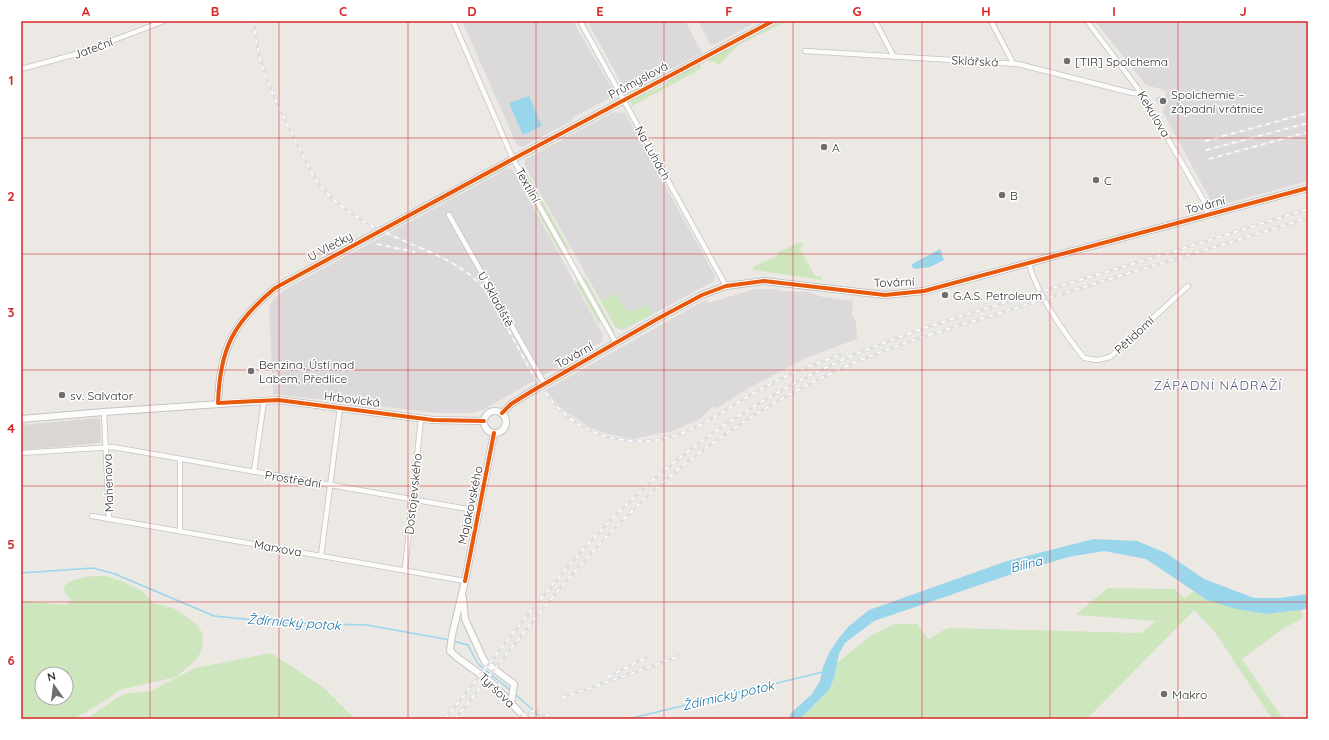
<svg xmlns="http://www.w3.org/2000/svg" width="1329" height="740" font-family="Quicksand,sans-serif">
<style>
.industrial{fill:#dcd9db}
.green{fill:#cee6be;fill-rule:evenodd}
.plaza{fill:#dad6d2}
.water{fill:#99d6ec}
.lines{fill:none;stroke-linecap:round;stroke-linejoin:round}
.stream{stroke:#99d6ec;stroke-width:1.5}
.minor-casing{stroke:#c5c4c5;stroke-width:6}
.tertiary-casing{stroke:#c5c4c5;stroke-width:8}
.secondary-casing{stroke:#c5c4c5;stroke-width:8}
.minor{stroke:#fcfcfb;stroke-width:4.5}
.tertiary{stroke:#fcfcfb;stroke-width:5.5}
.secondary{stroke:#fcfcfb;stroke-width:6}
.rail-casing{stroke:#dfdfe1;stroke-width:3}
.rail{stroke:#fff;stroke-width:1.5;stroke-dasharray:4.5;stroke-linecap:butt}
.cycleway-casing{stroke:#fff;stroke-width:6}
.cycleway{stroke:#e8590c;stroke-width:4}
.grid{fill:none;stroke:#d62828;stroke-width:1;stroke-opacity:0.55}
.poi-dot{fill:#706f6e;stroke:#fff;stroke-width:1.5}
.labels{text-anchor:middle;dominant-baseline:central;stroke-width:3;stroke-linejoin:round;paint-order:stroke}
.street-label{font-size:12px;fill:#2e2e2e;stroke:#fff}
.poi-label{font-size:12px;fill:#2e2e2e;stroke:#fff;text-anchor:start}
.neighbourhood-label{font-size:13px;letter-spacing:1px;fill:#4d5680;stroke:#fff}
.water-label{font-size:13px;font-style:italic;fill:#0d6fa3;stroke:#fff}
.neatline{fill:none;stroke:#d62828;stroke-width:1.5}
.grid-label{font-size:13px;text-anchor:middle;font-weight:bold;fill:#d62828}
</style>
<rect width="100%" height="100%" fill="#ece8e4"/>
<g class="industrial">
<polygon points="462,21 573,21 613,90 608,99 574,117 571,121 522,147 517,145"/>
<polygon points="587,21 685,21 702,53 634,87 623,86"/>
<polygon points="698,21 758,21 714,45 710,44"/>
<polygon points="1095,21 1308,21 1308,181 1217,206 1213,205 1163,112 1164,105 1158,104 1155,99 1160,96 1165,98 1167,91 1146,85"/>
<polygon points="614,112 625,113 715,276 714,281 623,330 616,328 524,164 526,159"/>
<polygon points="509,168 513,170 603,335 601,342 483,410 471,413 436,413 273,394 269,307 274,298 293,285"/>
<polygon points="755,289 775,289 781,291 808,292 823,297 853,301 852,316 856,321 857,339 806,358 749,388 717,408 712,407 698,420 672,431 633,439 604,433 587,426 560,407 546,390 698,304 707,300 708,303"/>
</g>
<g class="green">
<polygon points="783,21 788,21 738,45 719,65 713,61 710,63 708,59"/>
<polygon points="699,63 702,68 632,106 631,101 633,99 664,86 673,77"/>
<polygon points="611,110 611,112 526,157 525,156"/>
<polygon points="523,166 570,250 566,248 521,167"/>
<polygon points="505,167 505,169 389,231 387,231"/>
<polygon points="518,172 562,252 561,255 516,173"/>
<polygon points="800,242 803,244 800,249 815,276 821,277 822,280 753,270 754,267 778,255 777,253"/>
<polygon points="583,277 585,277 614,331 611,330"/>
<polygon points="578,280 600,320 599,324 576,283"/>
<polygon points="615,293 626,310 629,311 648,305 653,314 623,329 616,327 601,301"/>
<path d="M94 576H106L124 582 142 591 153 603 173 608 193 621 199 627 203 635 202 649 197 659 176 677 119 690 108 699 74 719H21V601L66 605 72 600C50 582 80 578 94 576ZM42 674H66V698H42Z"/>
<polygon points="1108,588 1174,589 1185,598 1194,591 1207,600 1266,614 1301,610 1303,618 1284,628 1242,659 1283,719 1272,719 1215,632 1194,610 1087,719 800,719 829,690 836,671 836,664 870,636 894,624 917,624 928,639 948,628 1141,633 1156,621 1075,615"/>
<polygon points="271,653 324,688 355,719 86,719 123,694 151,691 195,668"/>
</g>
<polygon class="plaza" points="98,418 100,420 101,443 21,450 21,425"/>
<g class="water">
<polygon points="529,96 542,126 523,135 509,103"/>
<polygon points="940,249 944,260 930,267 915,269 912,267 912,264"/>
<polygon points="1094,539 1137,541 1166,553 1204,579 1254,598 1280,598 1308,594 1308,608 1301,610 1266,614 1236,609 1207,600 1146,559 1104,551 1068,557 1012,574 874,621 845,643 839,654 834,678 829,690 800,719 788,719 791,713 812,694 820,681 823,667 830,651 839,638 849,626 869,610 1007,561"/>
</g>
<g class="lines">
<g class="stream">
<polyline points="21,573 93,568 115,574 214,616 285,623 367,625 450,640"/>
<polyline points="453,641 468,645 478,664 510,690"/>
<polyline points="515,694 543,719"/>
<polyline points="628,719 823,672"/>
</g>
<defs>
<g id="minor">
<polyline points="453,21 513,159 616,343"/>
<polyline points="580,21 726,286"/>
<polyline points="875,21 894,57"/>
<polyline points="991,21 1013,63"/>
<polyline points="1087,21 1142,94 1205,203 1208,215"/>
<polyline points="805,51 1018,64 1132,93 1142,94"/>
<polyline points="21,69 80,53 164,21"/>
<polyline points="449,215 544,383"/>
<path d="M1029 263C1036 293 1065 334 1084 358L1097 360 1110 357 1188 286"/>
<polyline points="104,412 109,519"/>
<polyline points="21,453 113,447 479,511"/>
<polyline points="254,472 264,401"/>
<polyline points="92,516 465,581"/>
<polyline points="180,531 180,459"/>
<polyline points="321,556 340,408"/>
<polyline points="405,569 421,419"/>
</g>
<g id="tertiary">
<path d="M218 403C220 348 233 323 275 288L513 159 773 21"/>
<polyline points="502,413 511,404 532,391 659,318 702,295 726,286 764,281 885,295 924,291 1308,188"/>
</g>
<g id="secondary">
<circle cx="495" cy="422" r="11"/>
<polyline points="21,419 104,412 278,400 433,420 484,421"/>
<polyline points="494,433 465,581 452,635 450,651 458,658 491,682 526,719"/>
<polyline points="463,598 465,619 482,656 485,662 514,684 511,703"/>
</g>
</defs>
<use href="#minor" class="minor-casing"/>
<use href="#tertiary" class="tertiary-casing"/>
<use href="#secondary" class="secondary-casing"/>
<use href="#minor" class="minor"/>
<use href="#tertiary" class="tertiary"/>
<use href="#secondary" class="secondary"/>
<defs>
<g id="rail">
<path d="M254 21C256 66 278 106 298 146 306 160 312 177 323 189 338 205 360 221 380 230 414 247 456 258 482 286 491 296 497 310 504 322 536 379 558 437 634 441 683 444 719 412 759 390 786 375 814 364 843 354"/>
<polyline points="1205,141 1308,113"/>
<polyline points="1206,150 1308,123"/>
<polyline points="1209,159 1308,132"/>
<polyline points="377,244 415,252"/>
<polyline points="608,677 647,657"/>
<polyline points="562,698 680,656"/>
<path d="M445 719C513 635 577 545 660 474 725 419 799 376 878 345 937 322 999 305 1060 286 1143 261 1226 235 1308 209"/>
<path d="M455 719C521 637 587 547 668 478 732 424 805 381 883 351 931 333 981 319 1029 304 1122 275 1215 247 1308 218"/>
<polyline points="514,719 538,709"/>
<polyline points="537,719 549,714"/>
</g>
</defs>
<use href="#rail" class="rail-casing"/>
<use href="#rail" class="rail"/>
<defs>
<g id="cycleway">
<polyline points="502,413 511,404 532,391 659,318 702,295 726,286 764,281 885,295 924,291 1308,188"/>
<path d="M484 421 433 420 278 400 218 403C220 348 233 323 275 288L513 159 773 21"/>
<polyline points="465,581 494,433"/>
</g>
</defs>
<use href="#cycleway" class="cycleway-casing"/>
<use href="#cycleway" class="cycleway"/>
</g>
<path class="grid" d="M150 21V719M279 21V719M408 21V719M536 21V719M664 21V719M793 21V719M922 21V719M1050 21V719M1178 21V719M21 138H1308M21 254H1308M21 370H1308M21 486H1308M21 602H1308"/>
<g class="poi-dot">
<circle cx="1067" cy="61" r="4"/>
<circle cx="1163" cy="101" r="4"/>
<circle cx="824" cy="147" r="4"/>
<circle cx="1096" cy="180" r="4"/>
<circle cx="1002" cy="195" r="4"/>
<circle cx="945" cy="295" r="4"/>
<circle cx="251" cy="371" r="4"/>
<circle cx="62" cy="395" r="4"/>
<circle cx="1164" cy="694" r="4"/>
</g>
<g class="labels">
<g class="street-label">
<text transform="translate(93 48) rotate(-20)">Jateční</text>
<text transform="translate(975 61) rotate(3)">Sklářská</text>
<text transform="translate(638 80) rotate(-28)">Průmyslová</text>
<text transform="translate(1154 114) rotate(59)">Kekulova</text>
<text transform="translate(653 153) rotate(61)">Na Luhách</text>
<text transform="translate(528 185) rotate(61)">Textilní</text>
<text transform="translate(1205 205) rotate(-15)">Tovární</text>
<text transform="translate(330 246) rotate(-28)">U Vlečky</text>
<text transform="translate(894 282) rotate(-2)">Tovární</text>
<text transform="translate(496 299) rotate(61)">U Skladiště</text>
<text transform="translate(1134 335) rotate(-43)">Pětidomí</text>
<text transform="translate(574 355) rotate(-29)">Tovární</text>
<text transform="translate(352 399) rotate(7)">Hrbovická</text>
<text transform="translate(293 479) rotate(9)">Prostřední</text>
<text transform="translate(108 483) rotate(-92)">Mahenova</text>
<text transform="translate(413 494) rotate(-84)">Dostojevského</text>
<text transform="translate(470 505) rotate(-78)">Majakovského</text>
<text transform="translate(278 548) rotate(10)">Marxova</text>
<text transform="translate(497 690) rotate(44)">Tyršova</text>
</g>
<g class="poi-label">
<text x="1075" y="61">[TIR] Spolchema</text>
<text x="1171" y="94">Spolchemie –<tspan x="1171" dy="14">západní vrátnice</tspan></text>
<text x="832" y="147">A</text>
<text x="1104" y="180">C</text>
<text x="1010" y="195">B</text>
<text x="953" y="295">G.A.S. Petroleum</text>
<text x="259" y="364">Benzina, Ústí nad<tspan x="259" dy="14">Labem, Předlice</tspan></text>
<text x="70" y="395">sv. Salvator</text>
<text x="1172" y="694">Makro</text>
</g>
<g class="neighbourhood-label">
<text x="1218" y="385">ZÁPADNÍ NÁDRAŽÍ</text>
</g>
<g class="water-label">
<text transform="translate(1026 564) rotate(-14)">Bílina</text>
<text transform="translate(294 622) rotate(4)">Ždírnický potok</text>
<text transform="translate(728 695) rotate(-13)">Ždírnický potok</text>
</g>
</g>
<rect width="1329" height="740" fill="none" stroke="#ffffff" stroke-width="44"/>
<g transform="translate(54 686) rotate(346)"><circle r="19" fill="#ffffff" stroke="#ababab"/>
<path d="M0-3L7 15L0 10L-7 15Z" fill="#706f6e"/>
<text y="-6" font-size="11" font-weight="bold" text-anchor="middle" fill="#2e2e2e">N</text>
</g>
<rect x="22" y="22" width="1285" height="696" class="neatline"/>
<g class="grid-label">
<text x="86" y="16">A</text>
<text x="215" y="16">B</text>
<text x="343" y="16">C</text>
<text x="472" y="16">D</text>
<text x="600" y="16">E</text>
<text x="729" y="16">F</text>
<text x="857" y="16">G</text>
<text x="986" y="16">H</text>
<text x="1114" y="16">I</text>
<text x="1243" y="16">J</text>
<text x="11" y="85">1</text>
<text x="11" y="201">2</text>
<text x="11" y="317">3</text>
<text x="11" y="433">4</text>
<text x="11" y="549">5</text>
<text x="11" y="665">6</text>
</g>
</svg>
